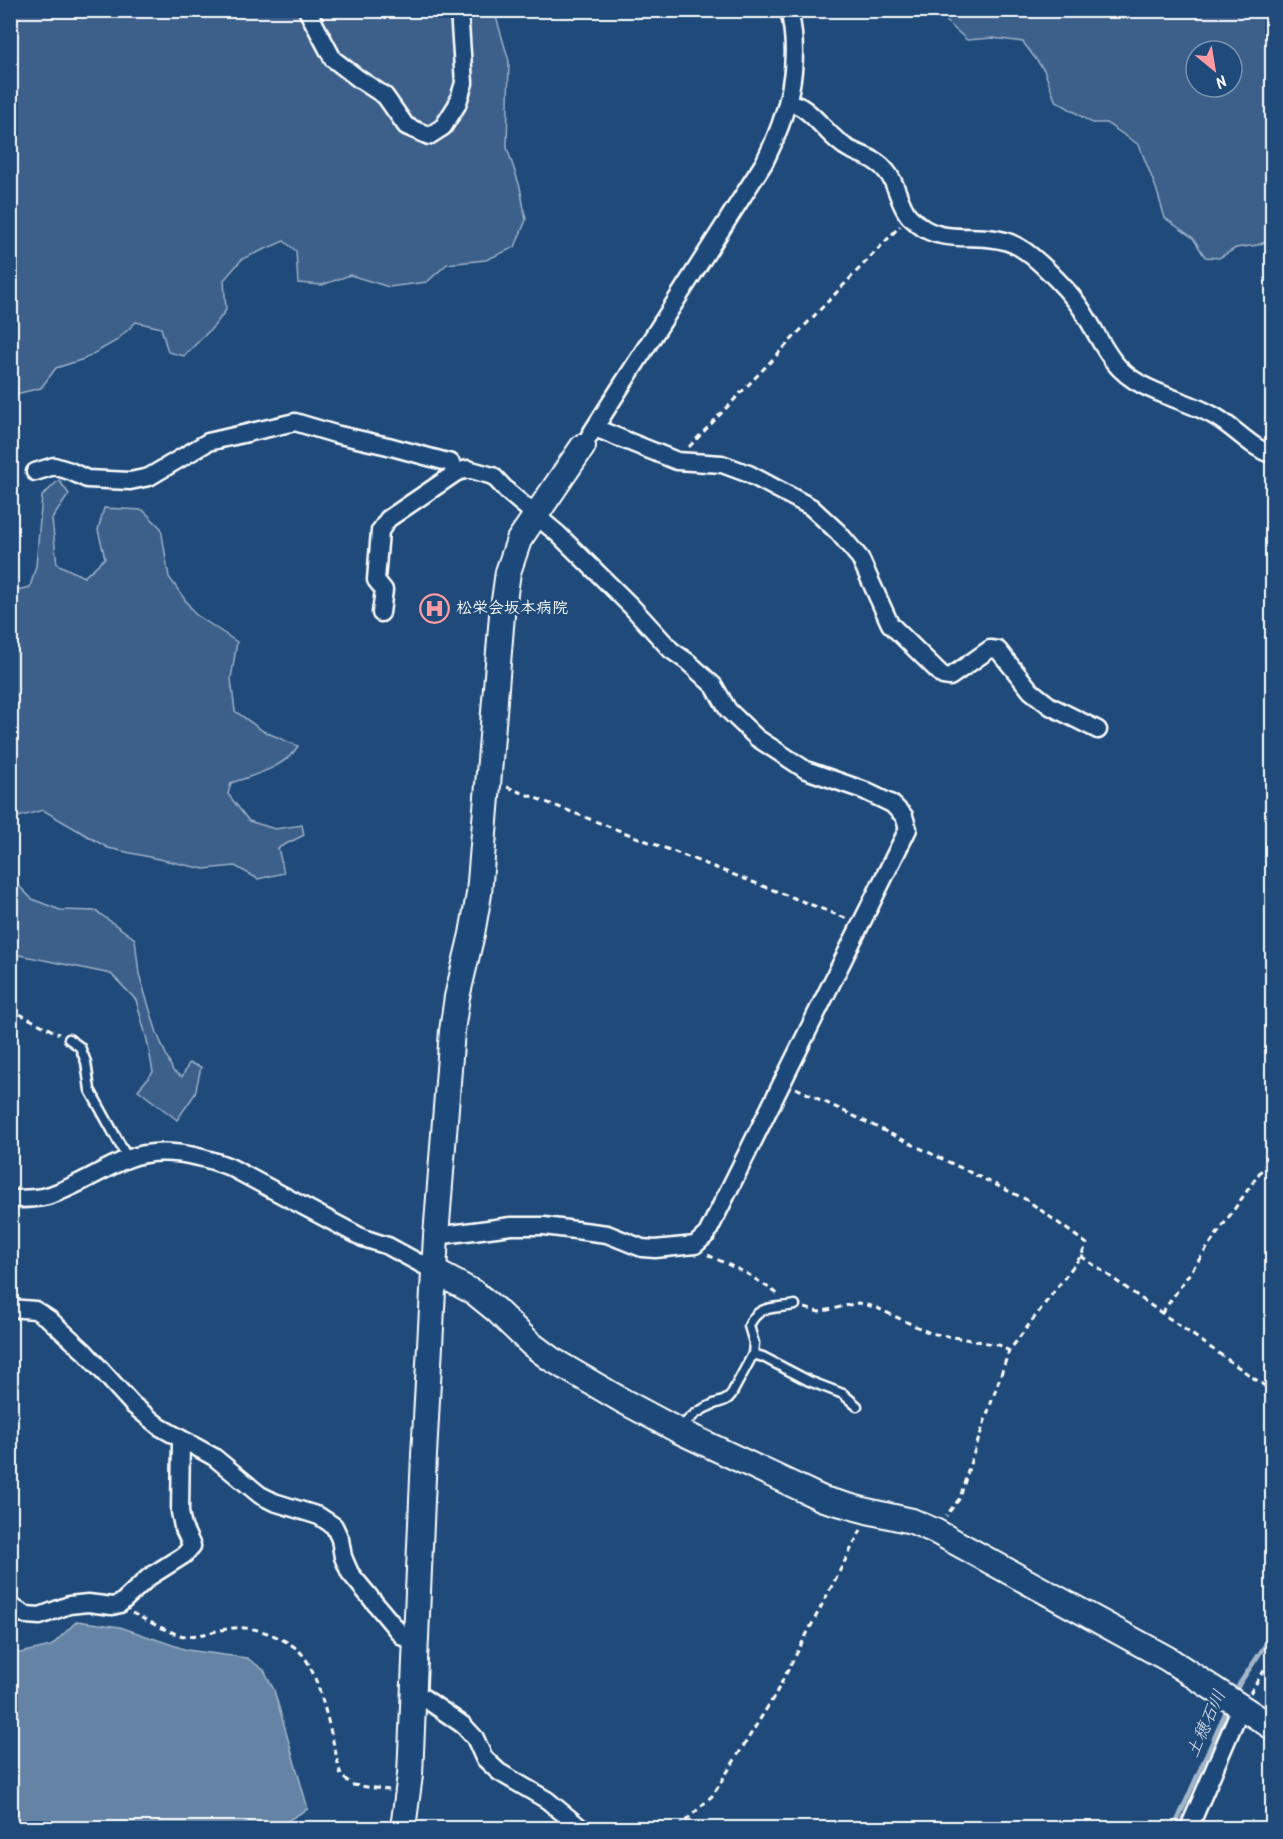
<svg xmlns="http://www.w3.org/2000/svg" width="1283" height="1839" font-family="Kalam,'Klee One',sans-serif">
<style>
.green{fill:#3c618b;stroke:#9eb0c5;stroke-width:1.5;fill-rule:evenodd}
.water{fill:#6583a4;stroke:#a3b5c8;stroke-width:1.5}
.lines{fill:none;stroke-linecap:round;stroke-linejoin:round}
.stream{stroke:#a3b5c8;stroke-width:4.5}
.lane-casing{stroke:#fff;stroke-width:13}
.street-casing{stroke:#fff;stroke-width:21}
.secondary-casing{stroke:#fff;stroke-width:28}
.path{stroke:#fff;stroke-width:3;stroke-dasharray:6 4.5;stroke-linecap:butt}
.lane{stroke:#1f4a7a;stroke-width:8}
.street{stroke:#1f4a7a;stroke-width:16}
.secondary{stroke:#1f4a7a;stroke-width:24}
.labels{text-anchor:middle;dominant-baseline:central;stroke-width:5;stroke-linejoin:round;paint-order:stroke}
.poi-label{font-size:16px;font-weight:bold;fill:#fff;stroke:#1f4a7a;text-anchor:start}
.water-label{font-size:18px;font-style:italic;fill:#d8e0e8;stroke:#1f4a7a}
</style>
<rect width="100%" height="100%" fill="#1f4a7a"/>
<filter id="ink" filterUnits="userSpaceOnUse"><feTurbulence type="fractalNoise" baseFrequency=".0167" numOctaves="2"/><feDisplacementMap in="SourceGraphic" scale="12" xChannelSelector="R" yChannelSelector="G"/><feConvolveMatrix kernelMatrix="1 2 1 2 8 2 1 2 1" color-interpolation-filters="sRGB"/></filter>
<g filter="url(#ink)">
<g class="green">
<polygon points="11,11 492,11 497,20 509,61 507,148 520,187 526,220 515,247 486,260 447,264 427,282 389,287 350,275 322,285 298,283 296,251 284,241 242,259 224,280 226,310 215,325 184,356 168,352 161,328 136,322 116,341 84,359 56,368 41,388 11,395"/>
<path d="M939 11H1272V239L1258 245 1236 248 1219 258 1205 257 1193 238 1165 218 1156 188 1139 145 1106 123H1092L1055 100 1044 70 1023 42 993 38 967 40 948 23ZM1196 51H1232V87H1196Z"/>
<path d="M59 480 69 494 52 519 57 564 84 577 105 558 98 530 104 508 143 510 161 528 169 577 195 614 237 642 231 679 235 711 263 731 298 746C285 768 254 775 231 783L228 794 249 821 275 829 302 825 304 835 278 848 284 873 258 879 235 866 204 869 108 848 43 810 11 819V583L17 590 30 587 36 566 42 496Z"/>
<polygon points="10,866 16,883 32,899 60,910 96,911 135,939 139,974 157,1033 173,1071 182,1077 189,1063 201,1067 195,1094 177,1120 138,1090 153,1072 147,1040 136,1000 111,974 20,955 11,964"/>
</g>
<polygon class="water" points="77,1621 120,1627 187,1650 247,1658 264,1670 274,1690 308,1809 275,1828 11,1828 11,1655 51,1646"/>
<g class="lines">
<g class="stream">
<polyline points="1234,1695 1240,1683 1272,1635"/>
<polyline points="1174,1828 1228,1707"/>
</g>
<defs>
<g id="lane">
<polyline points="69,1039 80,1047 86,1062 90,1090 128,1159"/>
<polyline points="753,1354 763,1357 809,1381 843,1394 857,1406"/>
<path d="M681 1428C689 1417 701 1409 714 1404 721 1401 726 1402 731 1395L753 1354 754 1343 749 1326C758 1304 775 1309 795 1305"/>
</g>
<g id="street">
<polyline points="307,10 333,59 359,79 385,96 406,126 429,136 443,127 457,105 464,83 459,10"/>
<path d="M788 104C793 104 798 105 801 107 819 118 830 139 849 149 863 156 876 158 887 172 898 185 898 203 909 216 912 219 916 222 919 225 944 246 986 230 1015 245 1033 253 1066 288 1078 304 1091 322 1100 344 1114 362 1139 394 1183 397 1216 417 1236 429 1249 446 1272 455"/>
<polyline points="595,428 677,461 722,464 749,474 811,507 838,532 860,558 890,624 943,676 950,677 990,649 998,650 1031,691 1050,706 1098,730"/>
<path d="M590 435 764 163C788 115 802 64 789 10"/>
<polyline points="35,472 54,466 70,471 87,479 130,481 149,477 208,442 295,422 335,434 388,446 451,463 457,472"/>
<polyline points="381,613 384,590 376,580 380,531 388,519 457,472 468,469 493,476 508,492 558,534 631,606 671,650 688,662 714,686 728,710 757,738 806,770 863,790 892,804 904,816 908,829 707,1234 695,1245 655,1249 642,1248 607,1234 544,1226 511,1226 436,1236"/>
<path d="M10 1199C22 1199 36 1199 47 1196 75 1188 100 1170 127 1159 160 1146 199 1155 230 1167L363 1238 388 1246 434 1271"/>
<polyline points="10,1308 35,1310 49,1319 85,1352 133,1405 160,1427 214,1457 260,1495 274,1502 319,1516 334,1526 340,1539 343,1557 350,1573 403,1637 415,1641"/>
<polyline points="10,1606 26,1615 40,1616 69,1605 88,1603 112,1606 120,1604 149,1577 184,1555 192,1546 183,1527 180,1512 181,1440"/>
<polyline points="415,1693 424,1698 463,1725 475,1738 484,1758 499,1772 547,1800 581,1828"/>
<polyline points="1189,1828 1241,1707"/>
</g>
<g id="secondary">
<polyline points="434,1271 475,1293 496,1310 531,1344 551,1359 623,1401 679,1431 823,1499 867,1511 912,1521 935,1531 1168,1659 1272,1727"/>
<polyline points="403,1828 410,1775 424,1455 436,1236 452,1031 457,997 472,934 479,894 502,615 508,572 519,540 583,446"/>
</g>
</defs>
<use href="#lane" class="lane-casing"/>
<use href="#street" class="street-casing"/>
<use href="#secondary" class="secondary-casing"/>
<g class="path">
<polyline points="689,447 900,226"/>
<polyline points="507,787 848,919"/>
<polyline points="10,1009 59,1034"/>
<polyline points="796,1088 1027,1200 1087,1244 1081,1256 1009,1351 970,1464 960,1498 946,1516"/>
<polyline points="708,1255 746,1273 781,1296"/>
<polyline points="1081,1256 1272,1391"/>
<polyline points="805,1308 819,1312 858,1303 875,1307 930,1333 999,1345 1009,1351"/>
<polyline points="1162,1313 1272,1155"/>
<path d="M132 1613C144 1619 175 1636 186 1636 206 1636 225 1626 245 1628 263 1629 291 1641 302 1654 320 1674 334 1747 341 1776L353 1785 389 1790"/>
<polyline points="1250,1693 1272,1658"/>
<polyline points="678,1828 713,1795 775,1695 861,1530"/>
</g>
<use href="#lane" class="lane"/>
<use href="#street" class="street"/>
<use href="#secondary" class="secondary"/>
</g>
</g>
<defs>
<symbol id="hospital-ring" viewBox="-11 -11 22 22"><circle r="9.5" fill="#1f4a7a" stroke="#ff9aa2" stroke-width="1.5"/><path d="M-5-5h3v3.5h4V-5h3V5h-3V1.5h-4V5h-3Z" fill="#ff9aa2"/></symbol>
</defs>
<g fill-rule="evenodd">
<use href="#hospital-ring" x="418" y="592" width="33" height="33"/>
</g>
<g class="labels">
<g class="poi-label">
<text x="456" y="608">松栄会坂本病院</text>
</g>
<g class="water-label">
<text transform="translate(1207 1724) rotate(-66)">土穂石川</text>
</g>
</g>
<rect width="1283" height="1839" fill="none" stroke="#1f4a7a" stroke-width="36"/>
<rect x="18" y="18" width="1247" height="1803" fill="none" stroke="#fff" stroke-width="2" filter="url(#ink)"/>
<g transform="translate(1214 69) rotate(150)"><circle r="28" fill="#1f4a7a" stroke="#7992af" stroke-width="1.5"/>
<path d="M0-4.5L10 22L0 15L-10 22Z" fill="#ff9aa2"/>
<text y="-9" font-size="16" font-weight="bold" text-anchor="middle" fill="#ffffff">N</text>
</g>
</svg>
